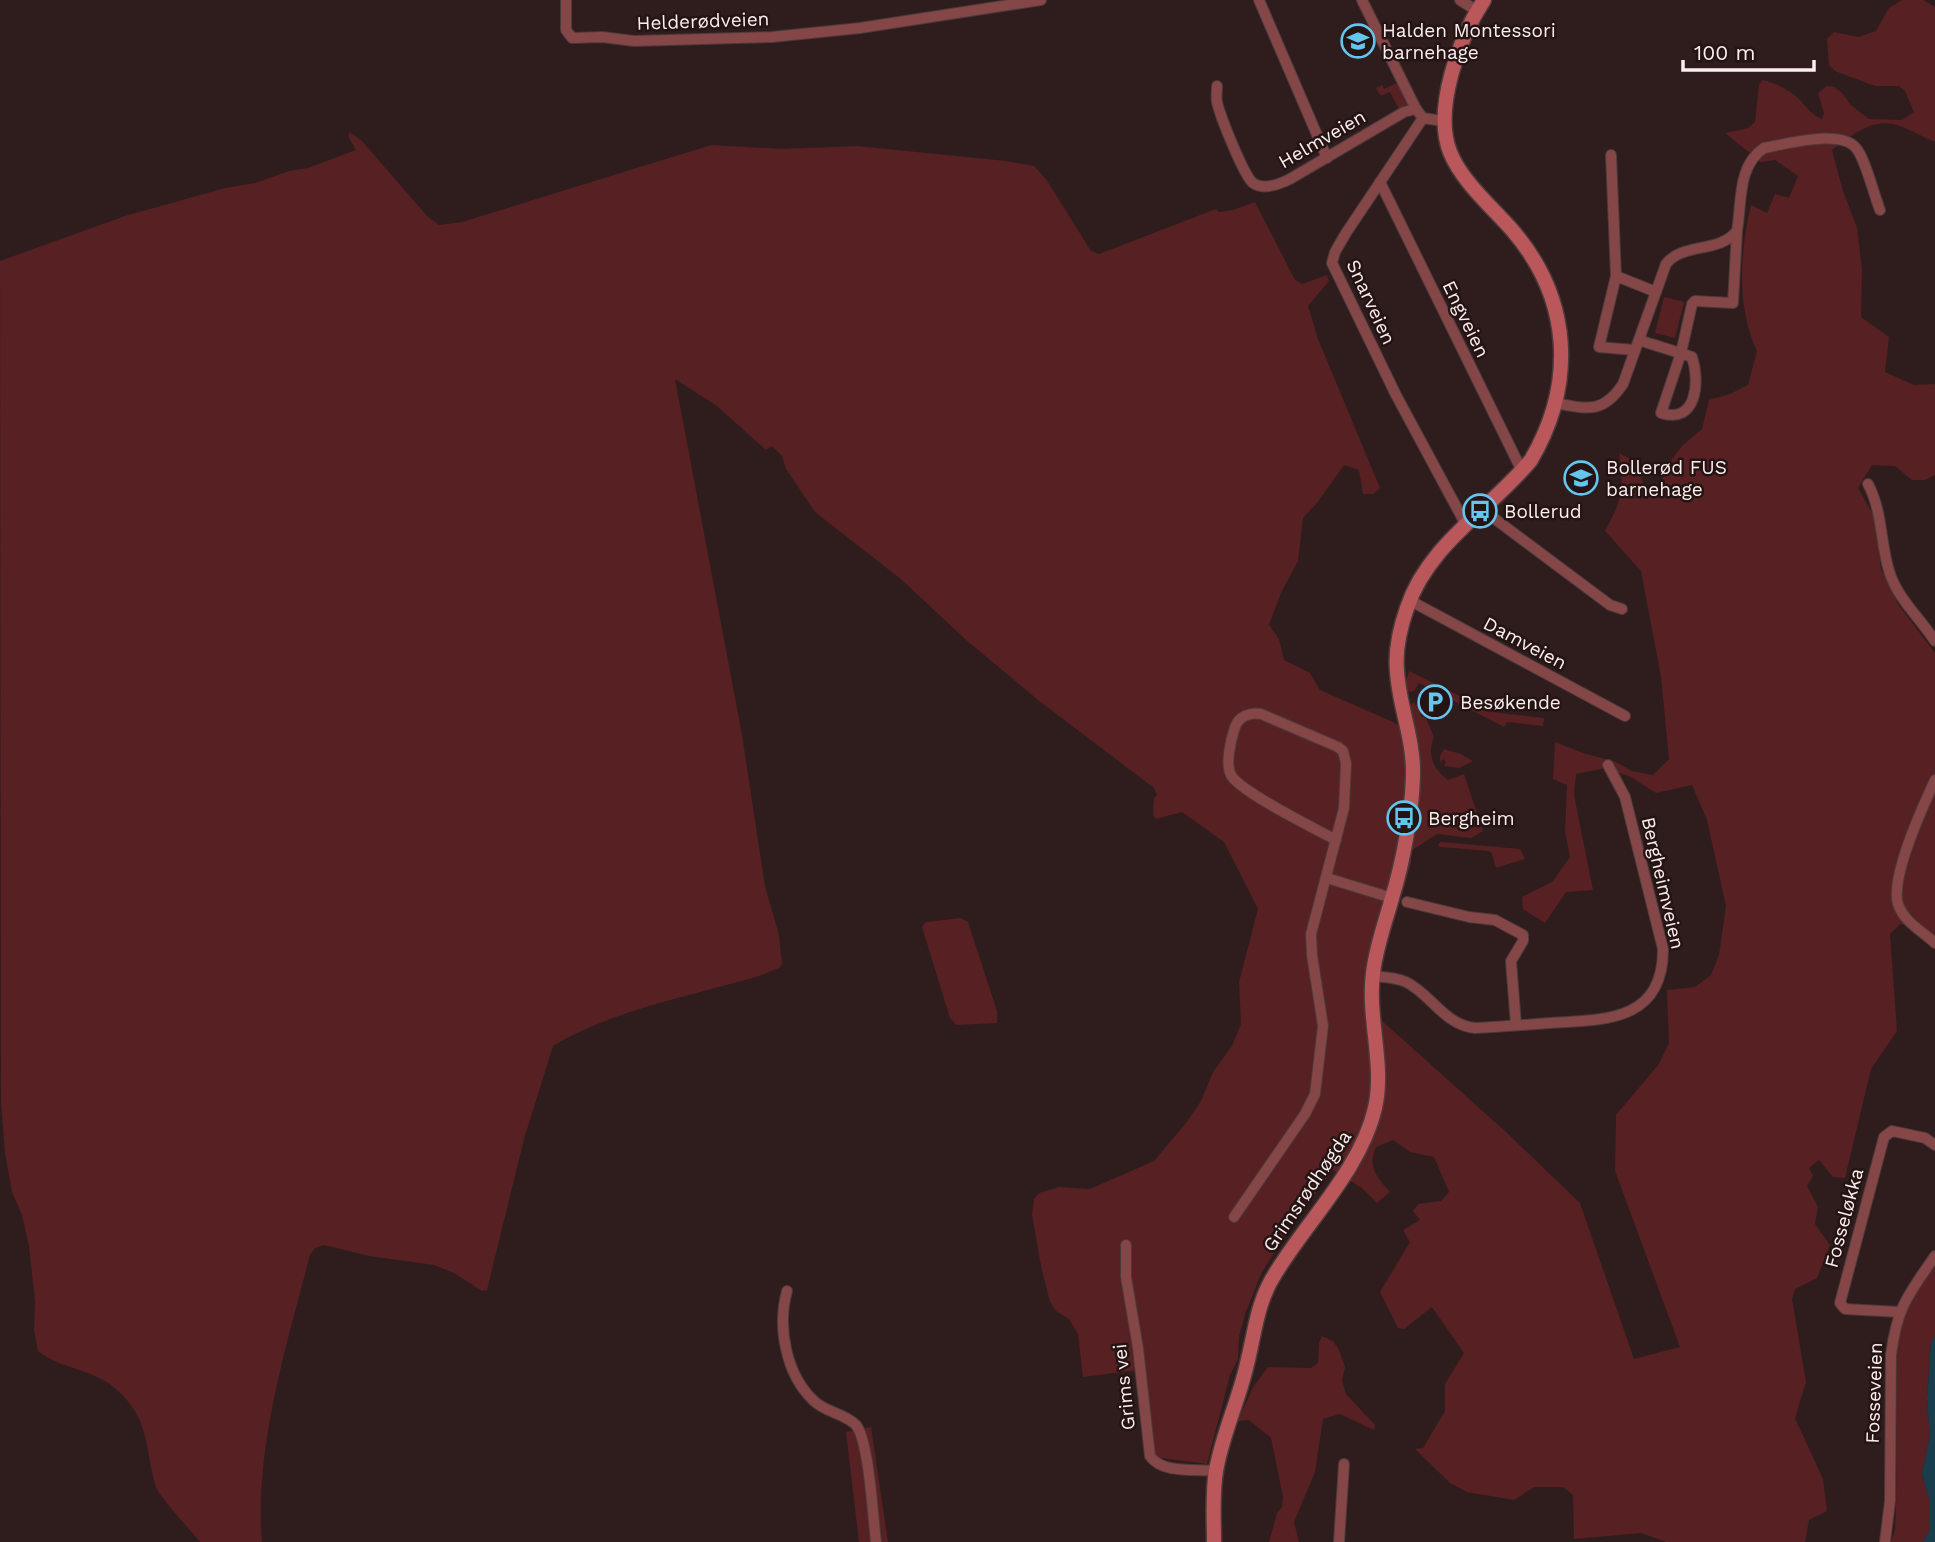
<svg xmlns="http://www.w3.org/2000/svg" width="1935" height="1542" font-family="'Work Sans',sans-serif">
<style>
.green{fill:#572022}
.water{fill:#183e4e}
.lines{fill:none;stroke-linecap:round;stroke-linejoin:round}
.minor-casing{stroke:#4c3a3a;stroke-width:12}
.secondary-casing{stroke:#4c3a3a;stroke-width:17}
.minor{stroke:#844647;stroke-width:10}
.secondary{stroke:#ba575a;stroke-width:14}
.labels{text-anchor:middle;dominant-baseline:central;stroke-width:5;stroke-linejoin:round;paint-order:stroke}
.street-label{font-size:19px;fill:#fbeeee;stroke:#251414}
.poi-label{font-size:19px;fill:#fbeeee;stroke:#251414;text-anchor:start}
</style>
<rect width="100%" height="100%" fill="#2f1d1d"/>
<g class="green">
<path d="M1902 0H1923L1935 7V142C1922 137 1907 127 1893 124 1870 119 1849 137 1832 150L1843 191 1857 228 1862 269 1861 317 1889 337 1885 372 1914 385 1935 384V475L1925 480H1912L1895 466 1872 465 1858 488 1875 518 1881 569 1898 604 1935 653V937L1929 931 1900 924 1890 934 1897 1031 1871 1069 1845 1178 1833 1177 1819 1160 1809 1168 1813 1176 1807 1186 1818 1207 1815 1224 1830 1245 1817 1278 1795 1289 1792 1299 1806 1382 1795 1418 1823 1479 1827 1511 1809 1520 1805 1542H1666L1641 1533 1574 1539 1573 1495 1563 1487H1534L1514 1500 1467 1492 1450 1483 1415 1449 1423 1448 1445 1411V1384L1464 1353 1432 1307 1404 1329 1398 1328 1380 1292 1410 1242 1403 1230 1420 1220 1413 1211 1418 1204 1441 1201 1449 1192 1434 1157 1410 1152 1393 1140 1376 1147C1367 1168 1377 1177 1390 1192L1377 1203 1362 1188 1333 1170 1292 1224 1262 1272 1245 1314 1239 1337 1238 1359 1230 1375 1207 1464 1146 1456 1138 1370 1083 1377 1078 1334 1069 1319 1056 1311 1050 1302 1041 1266 1032 1214 1034 1199 1039 1193 1059 1187 1090 1189 1154 1161 1186 1123 1201 1101 1213 1072 1232 1046 1241 1024 1239 982 1258 909 1224 842 1182 812 1156 819 1153 815 1154 798 1157 795 1154 788 1038 700 965 639 902 580 815 512 786 469 782 456 772 446 766 450 717 406 675 379 742 735 765 886 779 935 782 964 779 968 759 976C691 996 615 1009 553 1046L524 1139 487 1290 482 1291 454 1273 434 1265 369 1256 324 1245 315 1248 310 1255C287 1344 254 1449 262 1542H200C190 1529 161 1499 156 1487 144 1447 151 1420 116 1389 92 1368 62 1370 38 1351L34 1330 35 1301 29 1246 22 1215 12 1192 5 1153 1 1103 0 261 125 216 225 188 255 183 289 171 308 168 356 150 348 136 350 132 362 141 428 217 439 225 462 222 711 145 782 149 857 146 1006 161 1034 166 1046 179 1091 251 1099 254 1216 209 1219 212 1233 210 1255 202 1295 280 1302 284 1327 275 1329 281 1308 306 1318 339 1380 488 1373 494H1363L1359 470 1344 465 1317 503 1303 518 1298 561 1281 593 1269 625 1279 639 1284 660 1310 673 1320 690 1393 722 1415 736 1409 706 1414 702 1415 705 1419 704 1421 716 1426 718 1434 737C1427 755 1433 769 1448 780L1464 774 1483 831 1471 838 1437 834 1411 851V863L1380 970V1019L1506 1132 1580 1203 1634 1359 1680 1347 1615 1171 1616 1115 1659 1064 1669 1043 1667 990 1695 987 1711 975 1719 955 1726 906 1707 820 1692 785 1656 793 1631 777 1606 768 1576 774 1574 795 1593 890 1566 892 1545 923 1523 909 1522 897 1552 882 1570 857 1565 831 1567 785 1553 779 1555 742 1583 753 1616 762 1632 771 1653 775 1669 759 1661 677 1641 571 1605 531C1623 498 1624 490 1619 453L1636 462 1646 492 1652 496 1658 490 1668 464 1683 445 1702 429 1709 400 1730 394 1748 385 1757 351C1736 307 1740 251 1751 205L1767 213 1775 194 1789 198 1798 176 1775 160 1761 162 1725 133 1748 128 1755 122 1759 84 1763 80C1777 84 1789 89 1800 100 1807 108 1812 115 1822 119L1824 113 1818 93 1827 86 1835 87 1842 93 1851 105 1869 119 1902 120 1914 112 1905 91 1899 86H1875L1835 71 1829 65 1827 39 1834 32 1858 37 1876 31 1889 8Z"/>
<polygon points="1399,82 1410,103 1399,109 1390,92 1381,96 1376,88 1382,85 1384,89"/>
<polygon points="1664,297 1684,302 1675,338 1655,333"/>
<polygon points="1409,671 1492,712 1544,718 1543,726 1507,722 1504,727 1419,683 1414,691 1407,692 1405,684"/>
<polygon points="1444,749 1461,754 1473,761 1459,768 1444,766 1446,762 1444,759 1440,762 1440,756"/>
<polygon points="1441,842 1520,849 1525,859 1496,868 1492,854 1489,851 1440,847 1438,844"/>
<polygon points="961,918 968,922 997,1011 997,1023 956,1025 950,1018 922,927 926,922"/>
<polygon points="1935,1266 1935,1336 1931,1343 1927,1399 1930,1436 1922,1474 1930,1500 1930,1530 1923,1542 1891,1542 1895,1530 1896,1505 1897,1347 1905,1313 1917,1291"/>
<polygon points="1322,1336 1333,1341 1339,1350 1345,1367 1342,1380 1346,1394 1375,1425 1374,1430 1340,1414 1323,1419 1315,1472 1294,1522 1299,1542 1269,1542 1277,1513 1282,1507 1283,1497 1271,1438 1249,1420 1238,1421 1253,1387 1268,1367 1311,1368 1318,1363 1319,1343"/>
<polygon points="871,1427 888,1542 859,1542 846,1432"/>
</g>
<polygon class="water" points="1935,1336 1935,1542 1923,1542 1930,1530 1930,1501 1922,1474 1930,1436 1927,1399 1931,1343"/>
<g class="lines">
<defs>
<g id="minor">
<polyline points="566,0 566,30 572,38 602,37 634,41 772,37 860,28 1041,0"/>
<polyline points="1259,0 1327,158"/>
<polyline points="1362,0 1416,109"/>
<polyline points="1460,0 1477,11"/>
<path d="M1217 86C1217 91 1216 97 1217 102 1220 116 1244 176 1253 183 1264 191 1280 184 1290 179L1404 112 1416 109 1423 118"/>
<polyline points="1443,121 1423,118 1346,233 1335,252 1332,263 1396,395 1466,525"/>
<polyline points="1611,155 1616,276 1599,347 1634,350"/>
<polyline points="1380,182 1522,471"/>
<polyline points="1616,276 1656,292"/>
<path d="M1639 340C1657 346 1675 351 1692 357 1700 381 1697 425 1661 413L1681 353 1692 304 1695 301 1733 303 1737 231"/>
<path d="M1555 403C1588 409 1603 414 1623 384L1666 264C1683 242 1718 254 1737 231 1742 202 1737 166 1764 148 1786 144 1840 129 1856 148 1865 158 1874 195 1880 210"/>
<path d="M1868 484C1883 512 1880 544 1890 574 1899 600 1920 618 1935 641"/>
<polyline points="1483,510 1610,605 1622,609"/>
<polyline points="1409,600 1625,716"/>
<path d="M1935 780C1923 806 1890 877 1898 904 1904 922 1922 931 1935 943"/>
<polyline points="1327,878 1392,898"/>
<polyline points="1407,902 1469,917 1495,920 1523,935 1523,941 1511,961 1516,1025"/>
<path d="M1372 976C1383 977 1395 977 1406 982 1431 994 1444 1025 1475 1028 1500 1027 1525 1025 1550 1023 1606 1020 1663 1021 1663 949L1625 797 1608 765"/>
<path d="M1234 1217 1305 1114 1315 1094 1323 1026 1312 955 1311 934 1344 808 1346 763 1343 751 1338 747 1261 714C1250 712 1239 716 1235 727 1231 739 1225 764 1231 775 1240 792 1316 829 1336 840"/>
<path d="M1126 1245V1277L1138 1348 1150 1456C1162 1474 1196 1469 1216 1471"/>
<path d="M787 1291C777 1327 786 1375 814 1401 825 1412 846 1414 856 1425 869 1441 873 1518 876 1542"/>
<polyline points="1899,1312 1845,1309 1840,1303 1884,1137 1892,1131 1925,1138 1935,1145"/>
<polyline points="1339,1542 1344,1464"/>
<path d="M1885 1542 1890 1501 1891 1355C1897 1307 1908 1295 1935 1256"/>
</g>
<path id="secondary" d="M1214 1542C1214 1518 1212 1495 1216 1471 1222 1435 1239 1400 1247 1364 1255 1332 1257 1302 1275 1274 1307 1221 1361 1169 1375 1108 1385 1064 1367 1018 1373 973 1376 947 1385 923 1392 898 1403 862 1412 814 1413 776 1414 738 1399 707 1397 671 1395 650 1400 628 1407 608 1428 544 1491 509 1531 460 1576 383 1571 299 1513 231 1492 207 1462 182 1450 152 1433 109 1460 36 1484 0"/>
</defs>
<use href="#minor" class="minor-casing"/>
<use href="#secondary" class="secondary-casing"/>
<use href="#minor" class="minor"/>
<use href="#secondary" class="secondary"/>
</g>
<defs>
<symbol id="school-ring" viewBox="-11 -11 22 22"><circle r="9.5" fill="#251414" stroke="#64c5ee" stroke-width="1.5"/><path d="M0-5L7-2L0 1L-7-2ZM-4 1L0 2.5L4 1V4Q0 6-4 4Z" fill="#64c5ee"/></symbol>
<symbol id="bus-ring" viewBox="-11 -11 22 22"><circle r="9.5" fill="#251414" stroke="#64c5ee" stroke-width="1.5"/><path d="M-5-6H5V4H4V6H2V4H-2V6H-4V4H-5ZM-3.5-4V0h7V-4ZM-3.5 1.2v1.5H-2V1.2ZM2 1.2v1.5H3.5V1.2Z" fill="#64c5ee"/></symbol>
<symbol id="parking-ring" viewBox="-11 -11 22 22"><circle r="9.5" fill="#251414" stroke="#64c5ee" stroke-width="1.5"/><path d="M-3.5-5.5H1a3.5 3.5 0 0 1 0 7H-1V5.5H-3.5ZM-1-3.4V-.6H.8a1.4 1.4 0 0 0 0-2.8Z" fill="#64c5ee"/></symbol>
</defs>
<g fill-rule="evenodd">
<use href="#school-ring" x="1339" y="22" width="38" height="38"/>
<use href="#school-ring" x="1562" y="459" width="38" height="38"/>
<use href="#bus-ring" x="1461" y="492" width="38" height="38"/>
<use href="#parking-ring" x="1416" y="683" width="38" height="38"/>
<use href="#bus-ring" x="1385" y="799" width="38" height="38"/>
</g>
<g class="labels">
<g class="street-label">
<text transform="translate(703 21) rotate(-2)">Helderødveien</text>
<text transform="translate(1322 139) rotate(-30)">Helmveien</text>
<text transform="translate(1371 302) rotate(65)">Snarveien</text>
<text transform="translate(1466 319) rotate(64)">Engveien</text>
<text transform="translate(1525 643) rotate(28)">Damveien</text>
<text transform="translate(1663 883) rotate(77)">Bergheimveien</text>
<text transform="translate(1307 1191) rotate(-56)">Grimsrødhøgda</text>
<text transform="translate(1844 1218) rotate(-75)">Fosseløkka</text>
<text transform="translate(1124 1387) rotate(-96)">Grims vei</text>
<text transform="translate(1874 1393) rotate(-88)">Fosseveien</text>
</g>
<g class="poi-label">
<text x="1382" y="30">Halden Montessori<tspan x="1382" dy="22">barnehage</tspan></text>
<text x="1606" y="467">Bollerød FUS<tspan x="1606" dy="22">barnehage</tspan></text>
<text x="1504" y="511">Bollerud</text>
<text x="1460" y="702">Besøkende</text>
<text x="1428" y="818">Bergheim</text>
</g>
</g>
<path d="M1683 60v10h131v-10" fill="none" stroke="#fbeeee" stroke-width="3.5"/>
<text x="1694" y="60" font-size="21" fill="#fbeeee" stroke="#251414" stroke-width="5" paint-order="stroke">100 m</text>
</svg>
